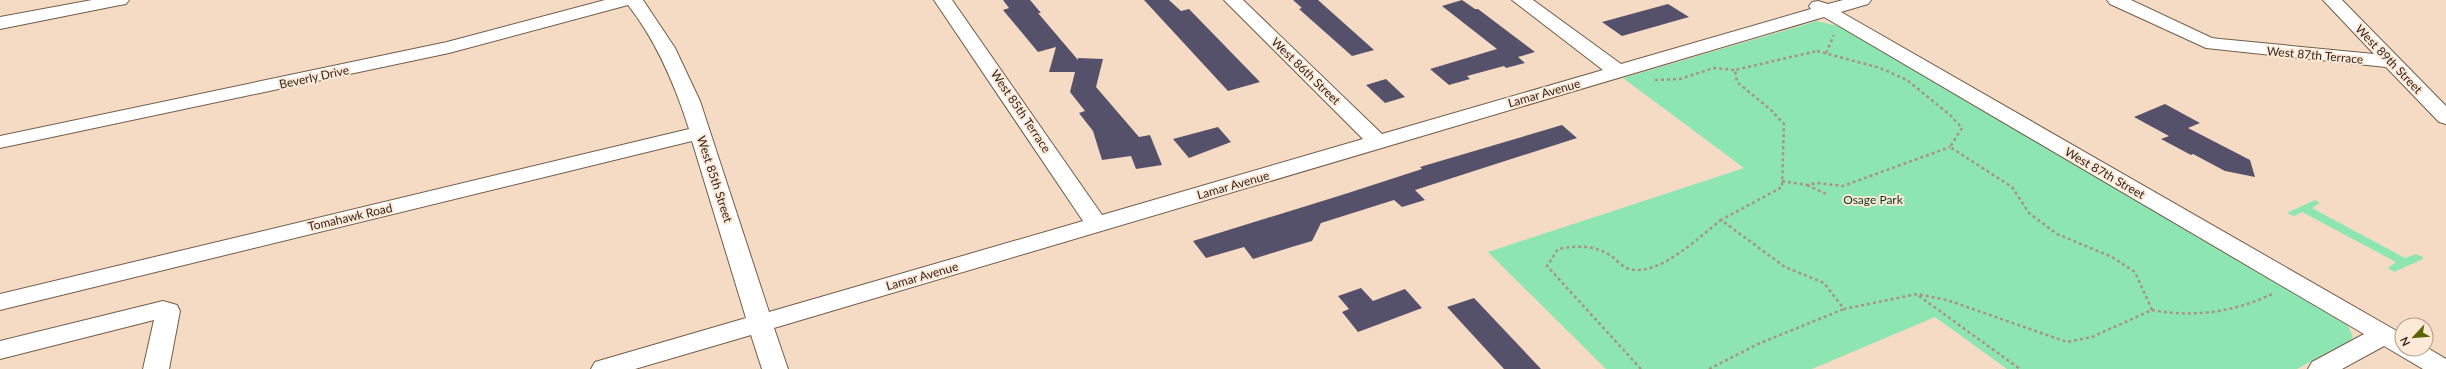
<svg xmlns="http://www.w3.org/2000/svg" width="2446" height="369" font-family="Lato,sans-serif">
<style>
.green{fill:#8de6b2}
.building{fill:#56516b}
.lines{fill:none;stroke-linecap:round;stroke-linejoin:round}
.minor-casing{stroke:#725d49;stroke-width:2}
.path{stroke:#a89483;stroke-width:2.5;stroke-dasharray:3 3;stroke-linecap:butt}
.minor{fill:#fff;fill-rule:evenodd}
.labels{text-anchor:middle;dominant-baseline:central;stroke-width:4;stroke-linejoin:round;paint-order:stroke}
.street-label{font-size:12px;fill:#31271f;stroke:#fee9d7}
.park-label{font-size:12px;fill:#093620;stroke:#fee9d7}
</style>
<rect width="100%" height="100%" fill="#f5dbc4"/>
<g class="green">
<polygon points="1817,21 1842,27 2334,316 2348,326 2353,337 2349,341 2297,369 2007,369 1935,317 1812,369 1606,369 1488,252 1744,168 1623,78"/>
<polygon points="2315,200 2320,203 2312,208 2405,258 2416,254 2423,257 2423,259 2394,272 2388,268 2396,262 2302,212 2294,216 2287,213"/>
</g>
<g class="building">
<polygon points="1003,0 1030,0 1041,13 1038,13 1078,60 1078,58 1103,59 1096,87 1139,137 1150,135 1162,165 1136,169 1131,156 1102,160 1093,131 1079,113 1085,111 1070,92 1075,72 1049,72 1056,47 1038,52 1003,10 1009,8"/>
<polygon points="1144,0 1169,0 1181,11 1189,9 1260,82 1228,91"/>
<polygon points="1293,0 1318,0 1374,50 1352,56 1299,9 1302,8"/>
<polygon points="1462,0 1475,9 1478,9 1535,52 1518,57 1525,63 1506,68 1504,66 1467,76 1470,79 1449,85 1430,69 1497,49 1442,6"/>
<polygon points="1668,4 1689,17 1622,36 1602,22"/>
<polygon points="1386,79 1405,97 1385,103 1366,85"/>
<polygon points="2165,104 2200,123 2188,128 2250,160 2255,177 2225,171 2193,154 2191,155 2161,139 2169,136 2134,117"/>
<polygon points="1562,125 1577,138 1415,190 1425,200 1402,207 1394,200 1321,223 1312,241 1295,246 1253,259 1244,247 1206,258 1193,241 1345,194 1422,169 1420,167"/>
<polygon points="1218,127 1231,142 1189,158 1173,139"/>
<polygon points="1361,288 1373,301 1405,289 1422,308 1358,332 1342,312 1349,309 1338,296"/>
<polygon points="1474,298 1541,369 1504,369 1447,307"/>
</g>
<g class="lines">
<defs>
<g id="minor">
<polygon points="92,0 129,0 126,4 120,5 0,29 0,17"/>
<path d="M605 0H643L675 48 700 101 769 312 1083 221 934 0H952L1102 215 1363 139 1224 0H1243L1382 134 1603 70 1512 0H1533L1621 64 1811 9 1809 6 1812 2 1818 1 1828 4 1843 0H1871L1868 4 1841 12 2402 334V349H2426V347L2446 359V369H2423L2384 346 2342 369H2308L2312 362 2364 334 1824 17 774 328 788 369H762L751 335 635 369H591L595 362 746 318 692 141 0 310V294L689 129C675 85 657 42 628 5L449 53 0 148V136L447 42Z"/>
<polygon points="2107,0 2131,0 2212,38 2220,39 2374,54 2323,0 2342,0 2446,106 2446,124 2439,122 2386,67 2206,48 2110,4"/>
<polygon points="163,301 177,305 180,311 169,369 143,369 154,320 0,359 0,341"/>
</g>
</defs>
<use href="#minor" class="minor-casing"/>
<g class="path">
<polygon points="1817,51 1880,68 1907,80 1950,115 1962,128 1950,147 2012,187 2029,213 2057,234 2112,257 2135,272 2152,310 2092,337 2067,342 1947,300 1917,294 1844,309 1824,283 1785,267 1721,220 1782,187 1784,124 1771,110 1737,82 1735,70"/>
<polyline points="1826,53 1834,35"/>
<polyline points="1655,80 1680,79 1714,68 1735,70"/>
<polyline points="1782,181 1807,185 1817,183 1843,186 1950,147"/>
<polyline points="1807,185 1826,194"/>
<polyline points="1919,296 2020,369"/>
<path d="M2152 310C2194 318 2236 312 2274 293"/>
<path d="M1641 369 1547 266 1558 249C1578 245 1597 245 1614 258 1618 262 1623 267 1629 269 1659 277 1699 237 1721 220"/>
<polyline points="1709,369 1758,344 1844,309"/>
</g>
<use href="#minor" class="minor"/>
</g>
<g class="labels">
<g class="street-label">
<text transform="translate(2315 55) rotate(5)">West 87th Terrace</text>
<text transform="translate(2389 59) rotate(46)">West 89th Street</text>
<text transform="translate(1306 71) rotate(44)">West 86th Street</text>
<text transform="translate(314 77) rotate(-12)">Beverly Drive</text>
<text transform="translate(1544 93) rotate(-16)">Lamar Avenue</text>
<text transform="translate(1021 111) rotate(56)">West 85th Terrace</text>
<text transform="translate(2105 173) rotate(30)">West 87th Street</text>
<text transform="translate(715 179) rotate(72)">West 85th Street</text>
<text transform="translate(1233 185) rotate(-16)">Lamar Avenue</text>
<text transform="translate(350 217) rotate(-13)">Tomahawk Road</text>
<text transform="translate(922 276) rotate(-16)">Lamar Avenue</text>
</g>
<g class="park-label">
<text x="1873" y="199">Osage Park</text>
</g>
</g>
<g transform="translate(2414 337) rotate(244)"><circle r="19" fill="#fee9d7" stroke="#ac9b8d"/>
<path d="M0-3L7 15L0 10L-7 15Z" fill="#596507"/>
<text y="-6" font-size="11" font-weight="bold" text-anchor="middle" fill="#31271f">N</text>
</g>
</svg>
